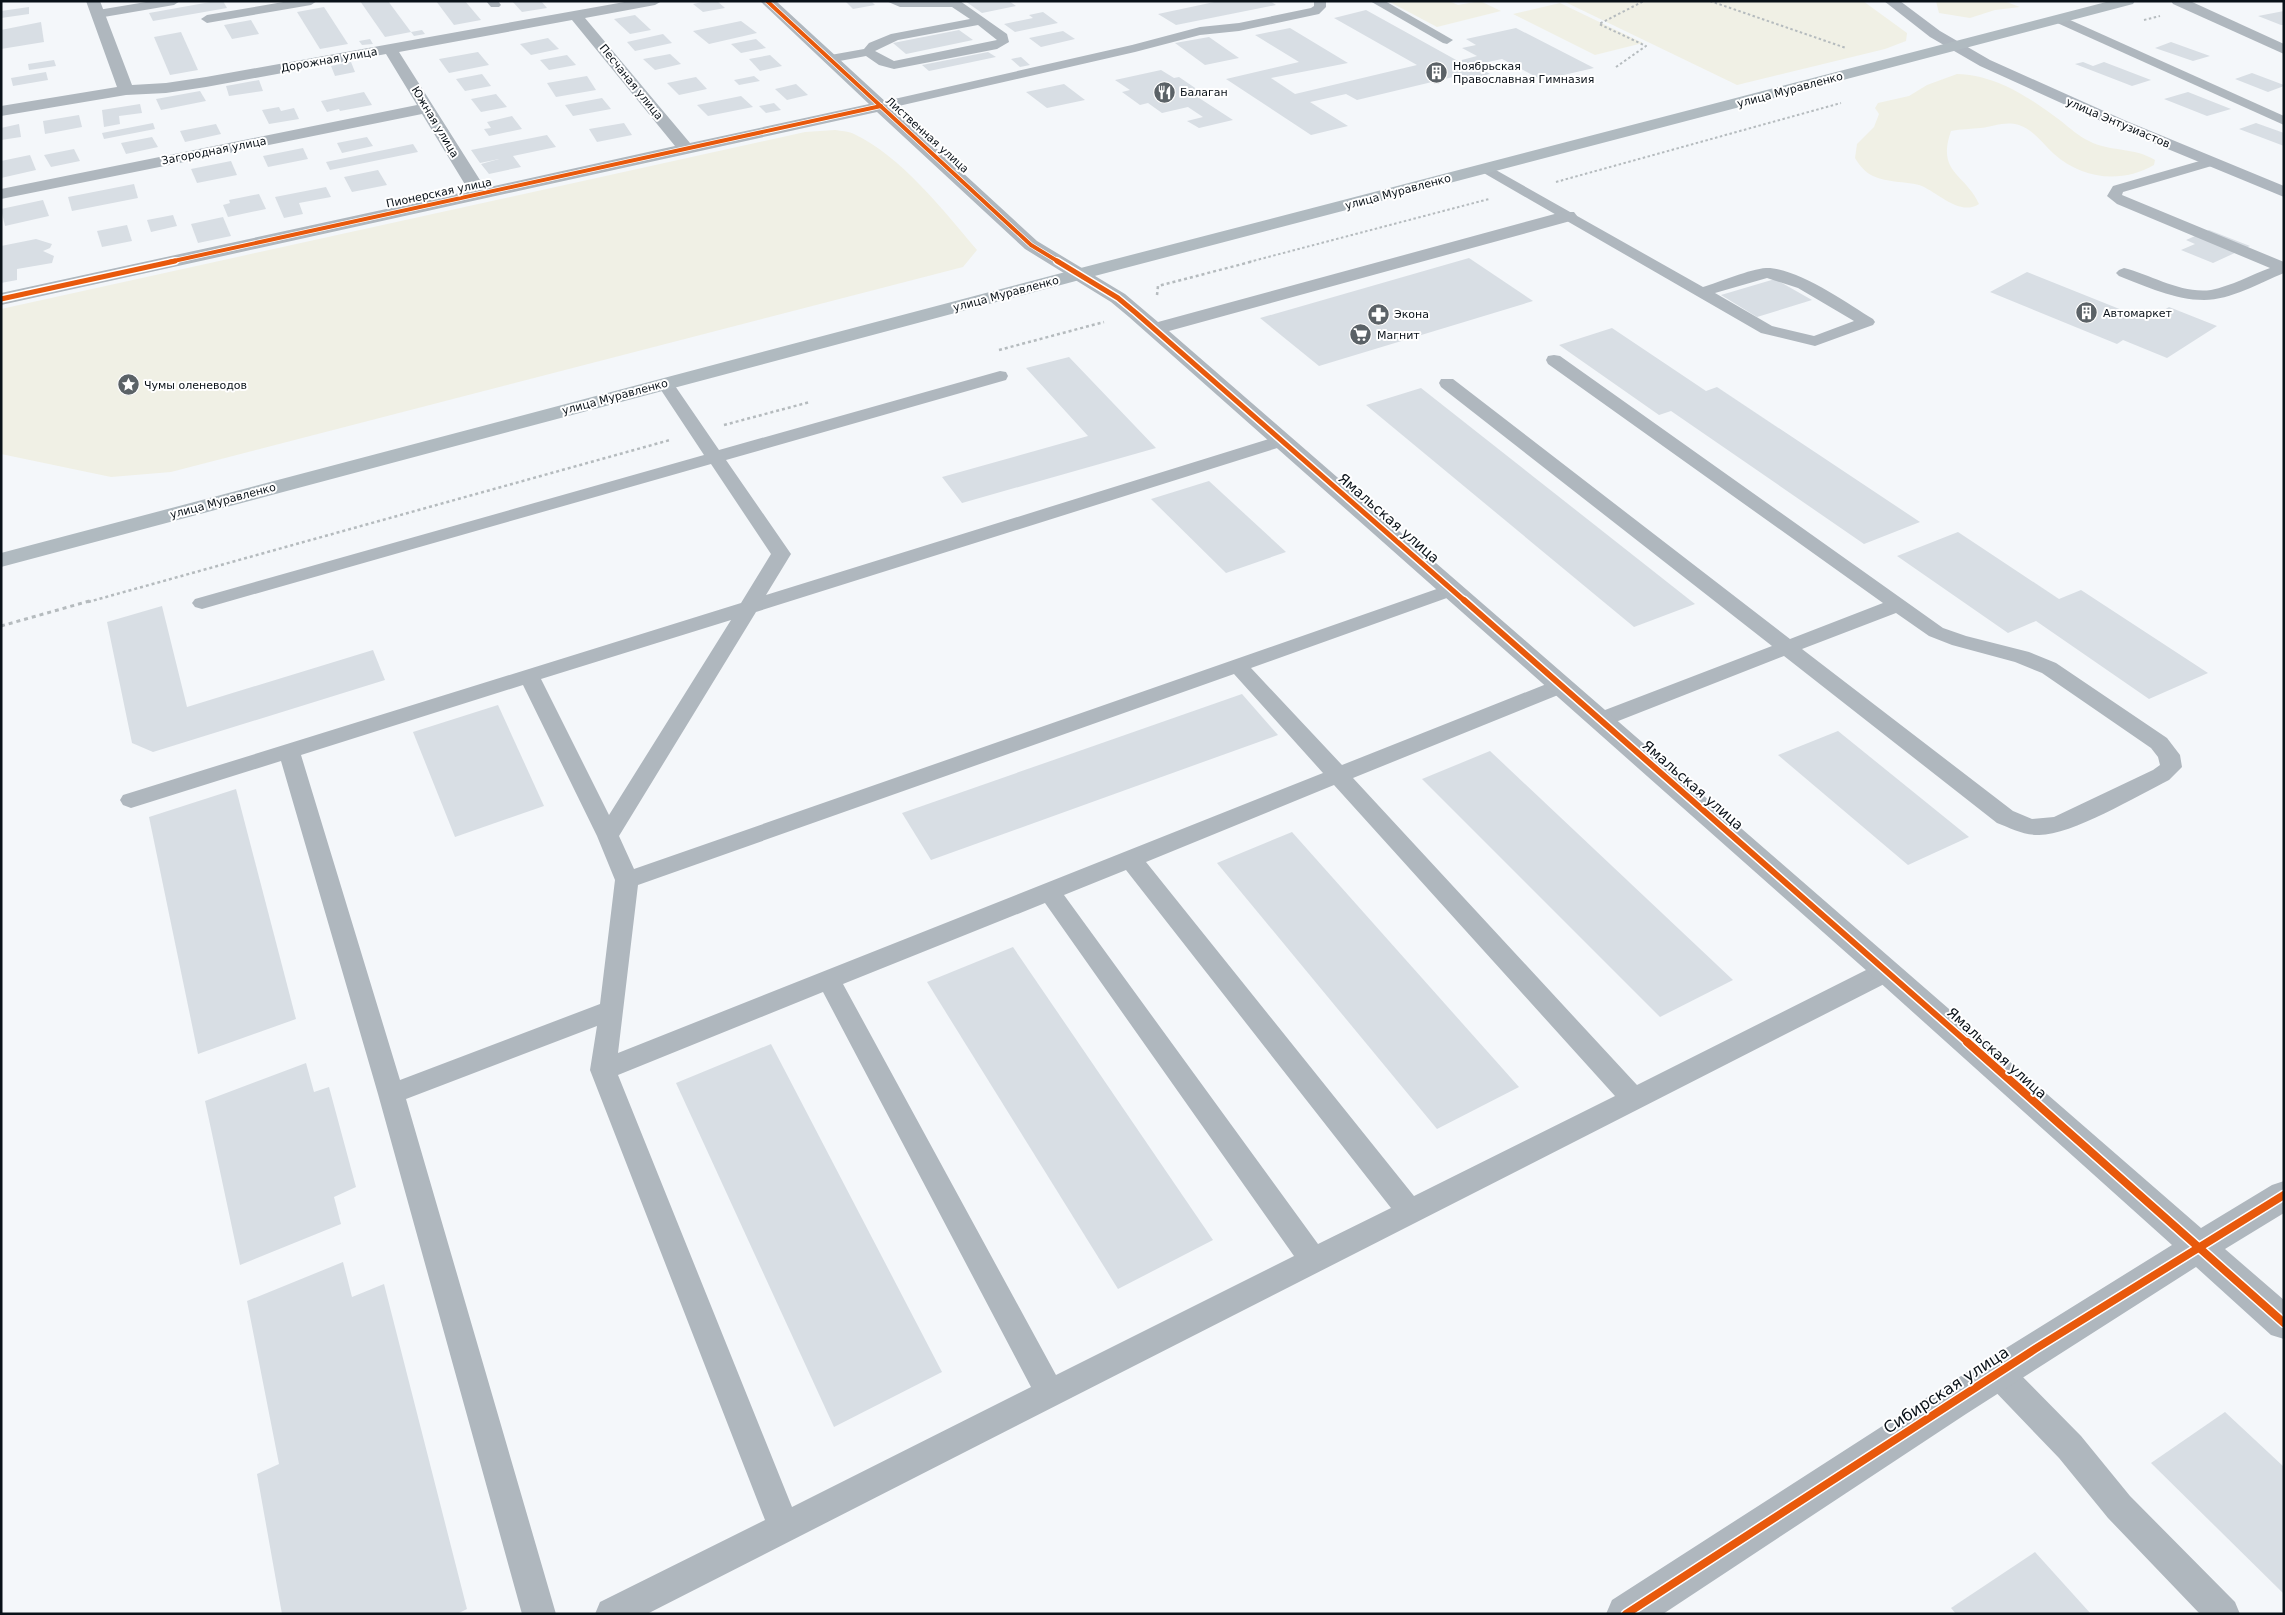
<svg xmlns="http://www.w3.org/2000/svg" width="2285" height="1615" font-family="'DejaVu Sans',sans-serif">
<style>
.green{fill:#f0f0e5}
.building{fill:#d8dee4}
.lines{fill:none;stroke-linecap:round;stroke-linejoin:round}
.path-far2{stroke:#b5bbbe;stroke-width:2;stroke-dasharray:2.5 2.5;stroke-linecap:butt}
.path-far1{stroke:#b5bbbe;stroke-width:2.5;stroke-dasharray:3 3;stroke-linecap:butt}
.path{stroke:#b5bbbe;stroke-width:3;stroke-dasharray:4 4;stroke-linecap:butt}
.lane{fill:#afb7be;fill-rule:evenodd}
.street{fill:#afb7be;fill-rule:evenodd}
.secondary{fill:#aeb6be;fill-rule:evenodd}
.primary{fill:#b0bac0;fill-rule:evenodd}
.cycleway-far3-casing{stroke:#fff;stroke-width:5.5}
.cycleway-far2-casing{stroke:#fff;stroke-width:8}
.cycleway-far1-casing{stroke:#fff;stroke-width:9}
.cycleway-casing{stroke:#fff;stroke-width:11}
.cycleway-far3{stroke:#e8590c;stroke-width:4}
.cycleway-far2{stroke:#e8590c;stroke-width:5}
.cycleway-far1{stroke:#e8590c;stroke-width:6}
.cycleway{stroke:#e8590c;stroke-width:8}
.labels{text-anchor:middle;dominant-baseline:central;stroke-width:4;stroke-linejoin:round;paint-order:stroke}
.far-street-label{font-size:11px;fill:#091118;stroke:#fff}
.far-poi-label{font-size:11px;fill:#091118;stroke:#fff;text-anchor:start}
.street-label{font-size:14px;fill:#091118;stroke:#fff}
.near-street-label{font-size:16px;fill:#091118;stroke:#fff}
</style>
<rect width="100%" height="100%" fill="#f4f7fa"/>
<g class="green">
<polygon points="1388,1 1449,1 1458,5 1480,1 1501,11 1437,27"/>
<polygon points="1563,1 1863,1 1907,33 1906,41 1885,49 1737,85"/>
<polygon points="1936,1 2004,1 2020,7 1995,10 1970,18 1939,13"/>
<polygon points="1560,3 1643,43 1595,55 1513,14"/>
<path d="M1957 74C1997 75 2030 98 2061 121 2070 128 2078 136 2089 141 2110 152 2134 147 2155 160L2154 165C2121 184 2082 179 2054 154 2043 144 2034 130 2019 125 2005 121 1995 126 1981 128 1971 129 1961 129 1951 131 1936 173 1966 174 1979 204 1959 217 1937 191 1919 185 1904 181 1888 183 1873 176 1865 172 1860 166 1855 158L1857 144 1874 127 1879 114 1875 108 1878 103 1909 96 1927 85Z"/>
<path d="M835 130C841 131 848 131 854 134 901 156 944 211 977 250L963 267 171 472 111 477 1 454V309L805 132Z"/>
</g>
<g class="building">
<polygon points="216,1 223,1 227,8 153,21 149,13"/>
<polygon points="360,1 388,1 411,32 385,37"/>
<polygon points="436,1 465,1 481,20 454,25"/>
<polygon points="512,1 541,1 547,8 522,12"/>
<polygon points="707,1 717,1 725,8 703,12 693,4"/>
<polygon points="845,1 871,1 875,5 853,9"/>
<polygon points="965,1 1009,1 1016,6 982,13"/>
<polygon points="1219,1 1270,1 1276,5 1176,25 1158,14"/>
<polygon points="29,7 29,14 1,18 1,11"/>
<polygon points="324,7 348,44 320,49 297,12"/>
<polygon points="1366,10 1458,61 1477,56 1462,48 1476,45 1466,39 1516,28 1594,68 1542,80 1502,59 1479,64 1483,66 1478,67 1490,74 1464,80 1457,76 1357,100 1346,94 1310,102 1348,126 1311,135 1226,79 1299,62 1255,35 1290,28 1348,63 1271,78 1295,94 1417,65 1334,18"/>
<polygon points="2284,11 2284,25 2281,25 2258,16"/>
<polygon points="1043,12 1058,23 1015,32 1004,24 1033,18 1029,15"/>
<polygon points="635,15 651,30 630,34 614,19"/>
<polygon points="251,20 259,34 232,39 224,25"/>
<polygon points="741,21 757,33 709,44 693,31"/>
<polygon points="41,22 44,42 1,49 1,30"/>
<polygon points="422,30 425,34 414,36 411,32"/>
<polygon points="959,30 973,40 906,54 893,43"/>
<polygon points="1063,31 1075,39 1041,47 1029,38"/>
<polygon points="181,32 198,70 170,75 154,37"/>
<polygon points="663,34 672,43 635,51 627,42"/>
<polygon points="1209,37 1239,58 1205,65 1175,43"/>
<polygon points="548,38 559,49 531,55 520,44"/>
<polygon points="370,39 373,44 362,45 359,41"/>
<polygon points="756,39 766,48 741,53 731,44"/>
<polygon points="2171,42 2210,56 2193,61 2155,48"/>
<polygon points="478,52 489,65 449,73 439,59"/>
<polygon points="988,52 996,57 929,71 922,65"/>
<polygon points="670,54 681,64 655,70 643,59"/>
<polygon points="567,55 576,65 549,70 540,60"/>
<polygon points="770,55 782,66 760,71 749,59"/>
<polygon points="1021,57 1030,65 1020,67 1011,59"/>
<polygon points="54,60 56,66 29,70 28,64"/>
<polygon points="351,62 355,72 335,76 331,66"/>
<polygon points="2083,62 2093,66 2104,62 2151,80 2132,86 2075,64"/>
<polygon points="1161,70 1174,78 1179,77 1204,94 1196,96 1233,120 1199,128 1187,121 1203,117 1188,107 1162,113 1148,103 1140,105 1122,92 1130,90 1115,80"/>
<polygon points="46,72 48,80 13,86 11,78"/>
<polygon points="2252,73 2284,85 2284,86 2268,92 2235,79"/>
<polygon points="482,74 491,86 465,91 456,79"/>
<polygon points="587,76 596,90 556,97 547,83"/>
<polygon points="754,76 760,81 739,85 734,80"/>
<polygon points="696,77 707,89 679,95 667,83"/>
<polygon points="259,80 263,91 229,96 226,86"/>
<polygon points="796,84 808,95 787,100 775,89"/>
<polygon points="1064,84 1085,100 1047,108 1026,92"/>
<polygon points="200,91 206,101 161,110 156,99"/>
<polygon points="364,92 372,105 340,111 339,109 327,112 321,101"/>
<polygon points="2188,92 2231,109 2207,116 2164,99"/>
<polygon points="496,94 507,107 481,112 471,99"/>
<polygon points="741,96 753,107 708,116 697,105"/>
<polygon points="602,98 611,109 573,116 565,105"/>
<polygon points="774,103 781,110 766,113 759,106"/>
<polygon points="140,104 142,113 119,116 120,124 104,127 102,110"/>
<polygon points="279,107 281,111 294,108 299,119 269,124 262,110"/>
<polygon points="79,115 82,127 45,134 43,121"/>
<polygon points="512,116 522,129 489,136 484,129 491,128 487,122"/>
<polygon points="153,123 155,129 104,139 102,133"/>
<polygon points="624,123 632,135 597,142 589,129"/>
<polygon points="2256,123 2284,133 2284,146 2239,129"/>
<polygon points="19,124 21,137 1,140 1,128"/>
<polygon points="216,124 221,134 185,142 180,131"/>
<polygon points="547,135 556,147 513,156 521,167 489,174 481,164 499,159 480,163 471,150"/>
<polygon points="152,137 158,147 126,154 121,143"/>
<polygon points="367,137 373,146 342,153 337,143"/>
<polygon points="413,144 418,152 330,170 326,162"/>
<polygon points="303,148 308,159 268,167 263,156"/>
<polygon points="74,149 80,161 51,167 44,155"/>
<polygon points="30,155 36,170 1,178 1,161"/>
<polygon points="231,161 237,175 197,183 191,169"/>
<polygon points="378,170 387,185 352,192 344,177"/>
<polygon points="134,184 138,198 72,211 68,197"/>
<polygon points="326,187 331,197 299,203 303,214 284,218 275,197"/>
<polygon points="259,194 266,209 228,217 223,205 230,203 229,200"/>
<polygon points="43,200 49,216 5,226 1,209"/>
<polygon points="173,215 177,226 151,232 147,220"/>
<polygon points="223,217 231,236 198,243 191,224"/>
<polygon points="127,225 132,241 102,247 97,231"/>
<polygon points="2209,230 2250,246 2213,263 2181,250 2195,244 2186,240"/>
<polygon points="36,239 52,244 50,248 43,251 54,256 52,263 17,269 17,280 1,283 1,246"/>
<polygon points="1469,258 1533,301 1319,366 1260,318"/>
<polygon points="2027,272 2147,320 2169,307 2217,326 2167,358 2123,340 2117,344 1990,292"/>
<polygon points="1775,279 1812,300 1757,317 1721,295"/>
<polygon points="1612,328 1706,391 1717,387 1920,522 1864,544 1671,411 1659,415 1559,345"/>
<polygon points="1069,357 1156,448 962,503 942,477 1088,436 1026,368"/>
<polygon points="1421,388 1695,604 1634,627 1366,405"/>
<polygon points="1209,481 1286,552 1226,573 1151,499"/>
<polygon points="1958,532 2059,599 2081,590 2208,673 2149,699 2036,621 2008,633 1897,556"/>
<polygon points="162,606 187,707 373,650 385,680 153,752 132,743 107,622"/>
<polygon points="1242,694 1278,735 931,860 902,813"/>
<polygon points="498,705 544,806 455,837 413,732"/>
<polygon points="1838,731 1969,837 1908,865 1778,755"/>
<polygon points="1490,751 1733,980 1660,1017 1422,779"/>
<polygon points="236,789 296,1019 198,1054 149,817"/>
<polygon points="1292,832 1519,1087 1437,1129 1217,863"/>
<polygon points="1013,947 1213,1240 1118,1289 927,982"/>
<polygon points="771,1044 942,1372 834,1427 676,1083"/>
<polygon points="306,1063 314,1092 329,1087 356,1187 334,1197 341,1224 240,1265 205,1101"/>
<polygon points="343,1262 352,1297 384,1284 467,1609 457,1614 282,1614 257,1474 279,1464 247,1301"/>
<polygon points="2225,1412 2284,1467 2284,1594 2151,1463"/>
<polygon points="2035,1552 2091,1614 1956,1614 1951,1608"/>
</g>
<g class="lines">
<g class="path-far2">
<polyline points="1710,1 1846,48"/>
<polyline points="2144,20 2160,16"/>
<polyline points="1616,67 1646,46 1599,24 1644,1"/>
<polyline points="1556,182 1841,103"/>
<polyline points="1249,262 1489,199"/>
</g>
<g class="path-far1">
<polyline points="1157,295 1158,286 1254,261"/>
<polyline points="999,350 1104,322"/>
<polyline points="724,425 810,402"/>
<polyline points="88,602 670,440"/>
</g>
<polyline class="path" points="1,626 93,600"/>
<g class="lane">
<polygon points="152,1 180,1 174,5 98,18 92,14 98,10"/>
<polygon points="289,1 317,1 311,5 207,23 201,19 207,15"/>
<polygon points="486,1 498,1 501,5 499,7 491,7"/>
<path d="M886 1H960L1007 34 1009 42 997 49 894 69 879 65 866 56 829 63 825 62 823 59 825 56 864 49 869 43 891 34 970 19 952 7H900ZM978 25 997 40 894 61 875 51 898 40Z"/>
<polygon points="1314,1 1326,1 1326,7 1319,14 1239,31 1200,35 1135,52 881,110 874,106 881,102 1132,45 1200,27 1239,23 1311,8 1314,6"/>
<polygon points="1370,1 1385,1 1453,40 1447,44 1443,43"/>
<polygon points="2059,15 2284,116 2284,125 2055,22 2053,19"/>
<path d="M2210 158 2217 162 2215 165 2123 192 2122 195 2284 262V273C2259 283 2231 300 2204 300 2175 300 2145 286 2119 276L2116 273 2119 270 2124 268C2152 275 2181 294 2211 290 2231 286 2251 275 2270 268L2117 204 2107 196 2113 186Z"/>
<path d="M1487 165 1703 287C1720 282 1750 269 1766 268 1796 267 1847 303 1873 319L1875 322 1873 325 1815 346 1761 333 1482 172 1480 169 1482 166ZM1767 278 1798 288 1854 321 1814 336 1772 326 1715 293Z"/>
<path d="M1554 355 1560 356 1943 628 1966 636 2029 652 2056 663 2167 738 2180 755 2182 767 2169 780C2137 796 2070 836 2038 835 2023 835 2010 828 1997 823L1784 656 1608 725 1600 727 1592 725 1589 720 1592 715 1772 646 1441 387 1439 383 1441 379H1453L1790 639 1883 603 1548 364 1546 360 1548 356ZM1896 613 1929 636 1952 645 2015 662 2042 673 2151 748 2158 757 2160 765 2153 770 2054 817 2032 819 2013 811 1802 649Z"/>
<path d="M1000 371 1006 372 1008 376 1006 380 726 460 791 554 766 595 1275 437H1287L1290 441 1287 445 756 612 619 836 634 869 1451 584 1458 586 1461 590 1458 594 1251 668 1342 765 1554 681 1561 679 1568 681 1571 686 1568 691 1353 778 1637 1085 1878 964 1887 962 1896 964 1899 971 1896 978 647 1614H595L600 1602 765 1520 590 1070 597 1026 406 1099 556 1614H522L378 1094 281 761 131 808 123 805 120 800 123 795 741 603 771 554 711 464 209 607 202 609 195 607 192 603 195 599 704 455 657 384 659 380H671L719 450ZM731 620 609 815 541 679ZM1234 674 1323 773 618 1053 638 885ZM523 685 597 836 615 880 600 1004 400 1080 301 755ZM1334 785 1615 1096 1414 1196 1146 862ZM1126 870 1391 1208 1318 1244 1064 895ZM1045 903 1294 1256 1056 1375 843 984ZM823 992 1031 1387 792 1507 618 1075Z"/>
<polygon points="1998,1359 2009,1363 2081,1436 2130,1496 2235,1602 2240,1614 2200,1614 2108,1518 2059,1458 1987,1383 1983,1373 1987,1363"/>
</g>
<g class="street">
<path d="M86 1H100L132 85 166 83 206 77 630 1H662L655 5 585 18 690 143 869 104 760 1H776L1037 241 1125 294 1158 322 1562 212H1574L1577 216 1574 220 1169 331 2201 1228 2272 1185 2284 1181V1213L2225 1249 2284 1300V1339L2271 1335 2196 1267 1966 1414 1663 1614H1606L1612 1600 1940 1389 2172 1245 1876 979 1129 317 1111 302 1025 249 877 112 1 305V293L469 191 422 114 1 199V189L417 105 386 54 206 87 166 93 126 95 1 116V106L117 87ZM572 20 675 146 485 188 399 52Z"/>
<polygon points="2171,1 2190,1 2284,44 2284,54 2173,4"/>
</g>
<polygon class="secondary" points="1884,1 1900,1 1940,31 1990,60 2124,120 2284,186 2284,197 2112,126 1980,66 1930,37"/>
<polygon class="primary" points="2110,1 2135,1 2133,4 1087,278 1,567 1,553 1073,270"/>
<defs>
<g id="cycleway-far3">
<polyline points="767,1 1031,245 1059,262"/>
<polyline points="169,262 881,106"/>
</g>
<g id="cycleway-far2">
<polyline points="1057,261 1118,298 1136,313 1466,602"/>
<polyline points="1,299 175,261"/>
</g>
<polyline id="cycleway-far1" points="1464,600 1968,1043"/>
<g id="cycleway">
<polyline points="1967,1042 2284,1323"/>
<polyline points="1626,1614 2035,1349 2284,1195"/>
</g>
</defs>
<use href="#cycleway-far3" class="cycleway-far3-casing"/>
<use href="#cycleway-far2" class="cycleway-far2-casing"/>
<use href="#cycleway-far1" class="cycleway-far1-casing"/>
<use href="#cycleway" class="cycleway-casing"/>
<use href="#cycleway-far3" class="cycleway-far3"/>
<use href="#cycleway-far2" class="cycleway-far2"/>
<use href="#cycleway-far1" class="cycleway-far1"/>
<use href="#cycleway" class="cycleway"/>
</g>
<defs>
<symbol id="building-disc" viewBox="-11 -11 22 22"><circle r="9.5" fill="#5b6267" stroke="#fff"/><path d="M-4-6H4V6H1V3H-1V6H-4ZM-2.5-4.3h1.7v1.8h-1.7ZM.8-4.3h1.7v1.8H.8ZM-2.5-1h1.7V.8h-1.7ZM.8-1h1.7V.8H.8Z" fill="#fff"/></symbol>
<symbol id="restaurant-disc" viewBox="-11 -11 22 22"><circle r="9.5" fill="#5b6267" stroke="#fff"/><path d="M-5-6h1v4h1v-4h1v4h1v-4h1v5L-1.5 .5V6h-2V.5L-5-1ZM5-6V6H3V1.5H1.5Q1.5-4 5-6Z" fill="#fff"/></symbol>
<symbol id="pharmacy-disc" viewBox="-11 -11 22 22"><circle r="9.5" fill="#5b6267" stroke="#fff"/><path d="M-2-6h4v4h4v4h-4v4h-4v-4h-4v-4h4Z" fill="#fff"/></symbol>
<symbol id="supermarket-disc" viewBox="-11 -11 22 22"><circle r="9.5" fill="#5b6267" stroke="#fff"/><path d="M-6-5.5h2.5l.6 2H6L4.5 2H-2.5L-4.4-4H-6ZM-1.5 3.2a1.3 1.3 0 1 0 .1 0ZM3 3.2a1.3 1.3 0 1 0 .1 0Z" fill="#fff"/></symbol>
<symbol id="sight-disc" viewBox="-11 -11 22 22"><circle r="9.5" fill="#5b6267" stroke="#fff"/><path d="M0-6L1.8-2.2L6-1.7L2.9 1.2L3.7 5.4L0 3.3L-3.7 5.4L-2.9 1.2L-6-1.7L-1.8-2.2Z" fill="#fff"/></symbol>
</defs>
<g fill-rule="evenodd">
<use href="#building-disc" x="1424" y="60" width="25" height="25"/>
<use href="#restaurant-disc" x="1152" y="80" width="25" height="25"/>
<use href="#building-disc" x="2074" y="300" width="25" height="25"/>
<use href="#pharmacy-disc" x="1366" y="302" width="25" height="25"/>
<use href="#supermarket-disc" x="1348" y="322" width="25" height="25"/>
<use href="#sight-disc" x="116" y="372" width="25" height="25"/>
</g>
<g class="labels">
<g class="far-street-label">
<text transform="translate(329 60) rotate(-10)">Дорожная улица</text>
<text transform="translate(631 82) rotate(51)">Песчаная улица</text>
<text transform="translate(1790 90) rotate(-15)">улица Муравленко</text>
<text transform="translate(435 122) rotate(59)">Южная улица</text>
<text transform="translate(2118 123) rotate(23)">улица Энтузиастов</text>
<text transform="translate(927 135) rotate(42)">Лиственная улица</text>
<text transform="translate(214 151) rotate(-11)">Загородная улица</text>
<text transform="translate(1398 192) rotate(-15)">улица Муравленко</text>
<text transform="translate(439 193) rotate(-12)">Пионерская улица</text>
<text transform="translate(1006 294) rotate(-15)">улица Муравленко</text>
<text transform="translate(615 397) rotate(-15)">улица Муравленко</text>
<text transform="translate(223 501) rotate(-15)">улица Муравленко</text>
</g>
<g class="far-poi-label">
<text x="1453" y="66">Ноябрьская<tspan x="1453" dy="13">Православная Гимназия</tspan></text>
<text x="1180" y="92">Балаган</text>
<text x="2103" y="313">Автомаркет</text>
<text x="1394" y="314">Экона</text>
<text x="1377" y="335">Магнит</text>
<text x="144" y="385">Чумы оленеводов</text>
</g>
<g class="street-label">
<text transform="translate(1389 518) rotate(41)">Ямальская улица</text>
<text transform="translate(1693 785) rotate(41)">Ямальская улица</text>
<text transform="translate(1997 1053) rotate(42)">Ямальская улица</text>
</g>
<g class="near-street-label">
<text transform="translate(1946 1390) rotate(-33)">Сибирская улица</text>
</g>
</g>
<rect width="2285" height="1615" fill="none" stroke="#091118" stroke-width="5"/>
</svg>
